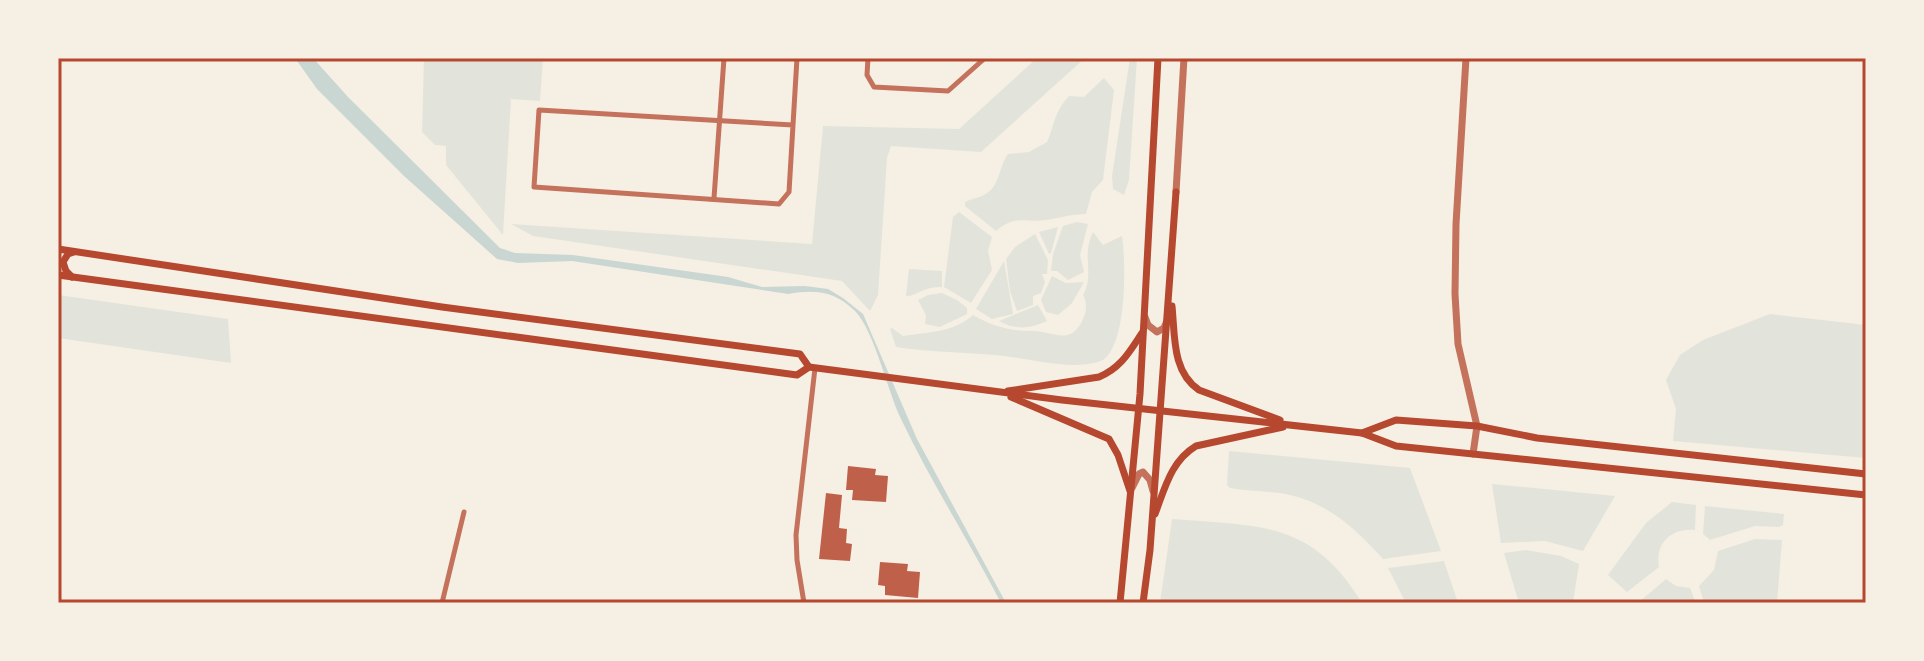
<svg xmlns="http://www.w3.org/2000/svg" width="1924" height="661" font-family="'Fira Sans',sans-serif">
<style>
.green{fill:#e2e4dc}
.water{fill:#c9d6d2}
.building{fill:#bf614a}
.lines{fill:none;stroke-linecap:round;stroke-linejoin:round}
.minor{stroke:#c5725c;stroke-width:5}
.tertiary{stroke:#c5725c;stroke-width:7}
.secondary{stroke:#b5482f;stroke-width:7}
.neatline{fill:none;stroke:#b5482f;stroke-width:3}
</style>
<rect width="100%" height="100%" fill="#f6efe4"/>
<g class="green">
<polygon points="424,58 543,58 540,101 511,99 503,235 446,165 446,146 435,145 422,132"/>
<polygon points="1037,58 1085,58 981,152 891,146 887,158 878,295 870,311 842,281 533,236 511,224 812,244 823,126 959,129"/>
<polygon points="1130,58 1137,58 1129,180 1124,195 1113,189 1112,176"/>
<path d="M1104 78 1114 90 1103 180 1092 192 1086 214C1072 214 1060 218 1046 220 1024 223 1016 214 996 231L965 206V202C971 199 978 198 984 195 1001 186 998 167 1008 154L1029 152 1047 142C1055 124 1054 112 1069 96L1084 97Z"/>
<polygon points="959,212 992,237 988,251 992,270 971,303 944,287 953,217"/>
<polygon points="1077,222 1088,224 1080,255 1084,272 1068,280 1057,271 1051,271 1053,254 1063,226"/>
<polygon points="1058,227 1051,253 1049,254 1039,232"/>
<path d="M1093 232 1103 245 1122 236C1126 263 1127 344 1103 360 1095 364 1081 365 1073 365 1046 364 1020 357 994 355 961 352 928 352 896 347L890 329 892 328 903 336C929 332 952 333 973 315 994 327 1010 331 1034 331 1052 331 1071 347 1083 319 1087 310 1087 303 1083 295 1095 274 1081 256 1093 232Z"/>
<polygon points="1035,234 1048,260 1047,274 1042,274 1045,282 1041,293 1033,296 1033,305 1017,311 1010,291 1006,259 1015,247"/>
<polygon points="1004,261 1013,314 992,319 976,309"/>
<path d="M909 269 942 271V287C924 286 917 296 906 296Z"/>
<polygon points="1052,276 1066,283 1084,282 1072,303 1058,315 1046,312 1041,300"/>
<polygon points="942,293 957,300 967,308 967,314 940,327 925,324 926,315 918,300 928,295"/>
<polygon points="58,295 228,319 231,363 58,338"/>
<path d="M1038 305 1047 321C1030 329 1015 330 999 321Z"/>
<polygon points="1770,314 1866,325 1866,458 1673,441 1676,409 1666,380 1680,355 1703,340"/>
<path d="M1229 451 1410 468 1441 551 1383 559C1354 527 1325 500 1280 493 1263 491 1246 491 1230 488L1227 485Z"/>
<polygon points="1492,484 1615,496 1583,551 1545,541 1501,543"/>
<path d="M1672 502 1696 505 1695 530C1671 528 1655 543 1659 567L1627 592 1608 575 1646 523Z"/>
<polygon points="1705,506 1784,514 1783,525 1779,527 1755,526 1710,540 1703,534"/>
<path d="M1172 519C1258 526 1312 520 1362 603H1160Z"/>
<polygon points="1755,539 1782,540 1777,603 1735,600 1704,603 1699,586 1714,570 1718,551"/>
<polygon points="1526,550 1561,556 1579,564 1573,603 1519,603 1504,553"/>
<polygon points="1444,561 1458,603 1406,603 1388,568"/>
<polygon points="1666,579 1676,586 1690,588 1696,603 1638,603"/>
</g>
<path class="water" d="M295 58H313L348 97 500 248 515 253 573 255 728 277 762 287 805 286 828 289 843 298 863 314 917 439 1006 603H1001C969 541 931 482 901 419 887 390 875 332 855 311 835 291 815 289 788 294L572 261 518 263 497 259 404 176 317 89Z"/>
<g class="building">
<polygon points="848,466 876,469 875,475 888,476 886,502 852,500 853,490 846,490"/>
<polygon points="826,493 842,495 839,528 847,529 846,543 852,544 850,561 819,559"/>
<polygon points="880,562 908,564 907,571 920,572 918,598 885,595 885,586 878,585"/>
</g>
<g class="lines">
<g class="minor">
<polyline points="868,58 867,75 874,87 948,91 985,58"/>
<polyline points="793,125 539,110 534,187 779,204 789,192 797,58"/>
<polyline points="714,198 724,58"/>
<polyline points="442,603 464,512"/>
<polyline points="804,603 797,560 796,535 815,368"/>
</g>
<g class="tertiary">
<polyline points="1466,58 1456,224 1455,294 1458,344 1477,426 1473,454"/>
<polyline points="1176,192 1184,58"/>
<polyline points="1145,317 1148,325 1157,332 1164,328 1167,321"/>
<polyline points="1132,488 1139,474 1143,472 1150,480 1153,491"/>
</g>
<g class="secondary">
<polyline points="58,249 442,307 800,354 809,367"/>
<polyline points="58,275 797,375 809,367 1062,400 1362,433 1396,446 1866,495"/>
<polyline points="72,277 66,271 63,262 68,254 74,252"/>
<path d="M1172 306C1175 336 1172 372 1199 390L1280 420"/>
<path d="M1008 391 1099 377C1121 368 1130 351 1142 333"/>
<polyline points="1011,397 1109,439 1118,455 1130,491"/>
<polyline points="1362,433 1396,420 1477,426 1537,438 1866,474"/>
<path d="M1155 514C1165 488 1171 461 1196 446L1283 427"/>
<polyline points="1120,603 1140,394 1158,58"/>
<polyline points="1143,603 1150,550 1176,192"/>
</g>
</g>
<rect width="1924" height="661" fill="none" stroke="#f6efe4" stroke-width="120"/>
<rect x="60" y="60" width="1804" height="541" class="neatline"/>
</svg>
